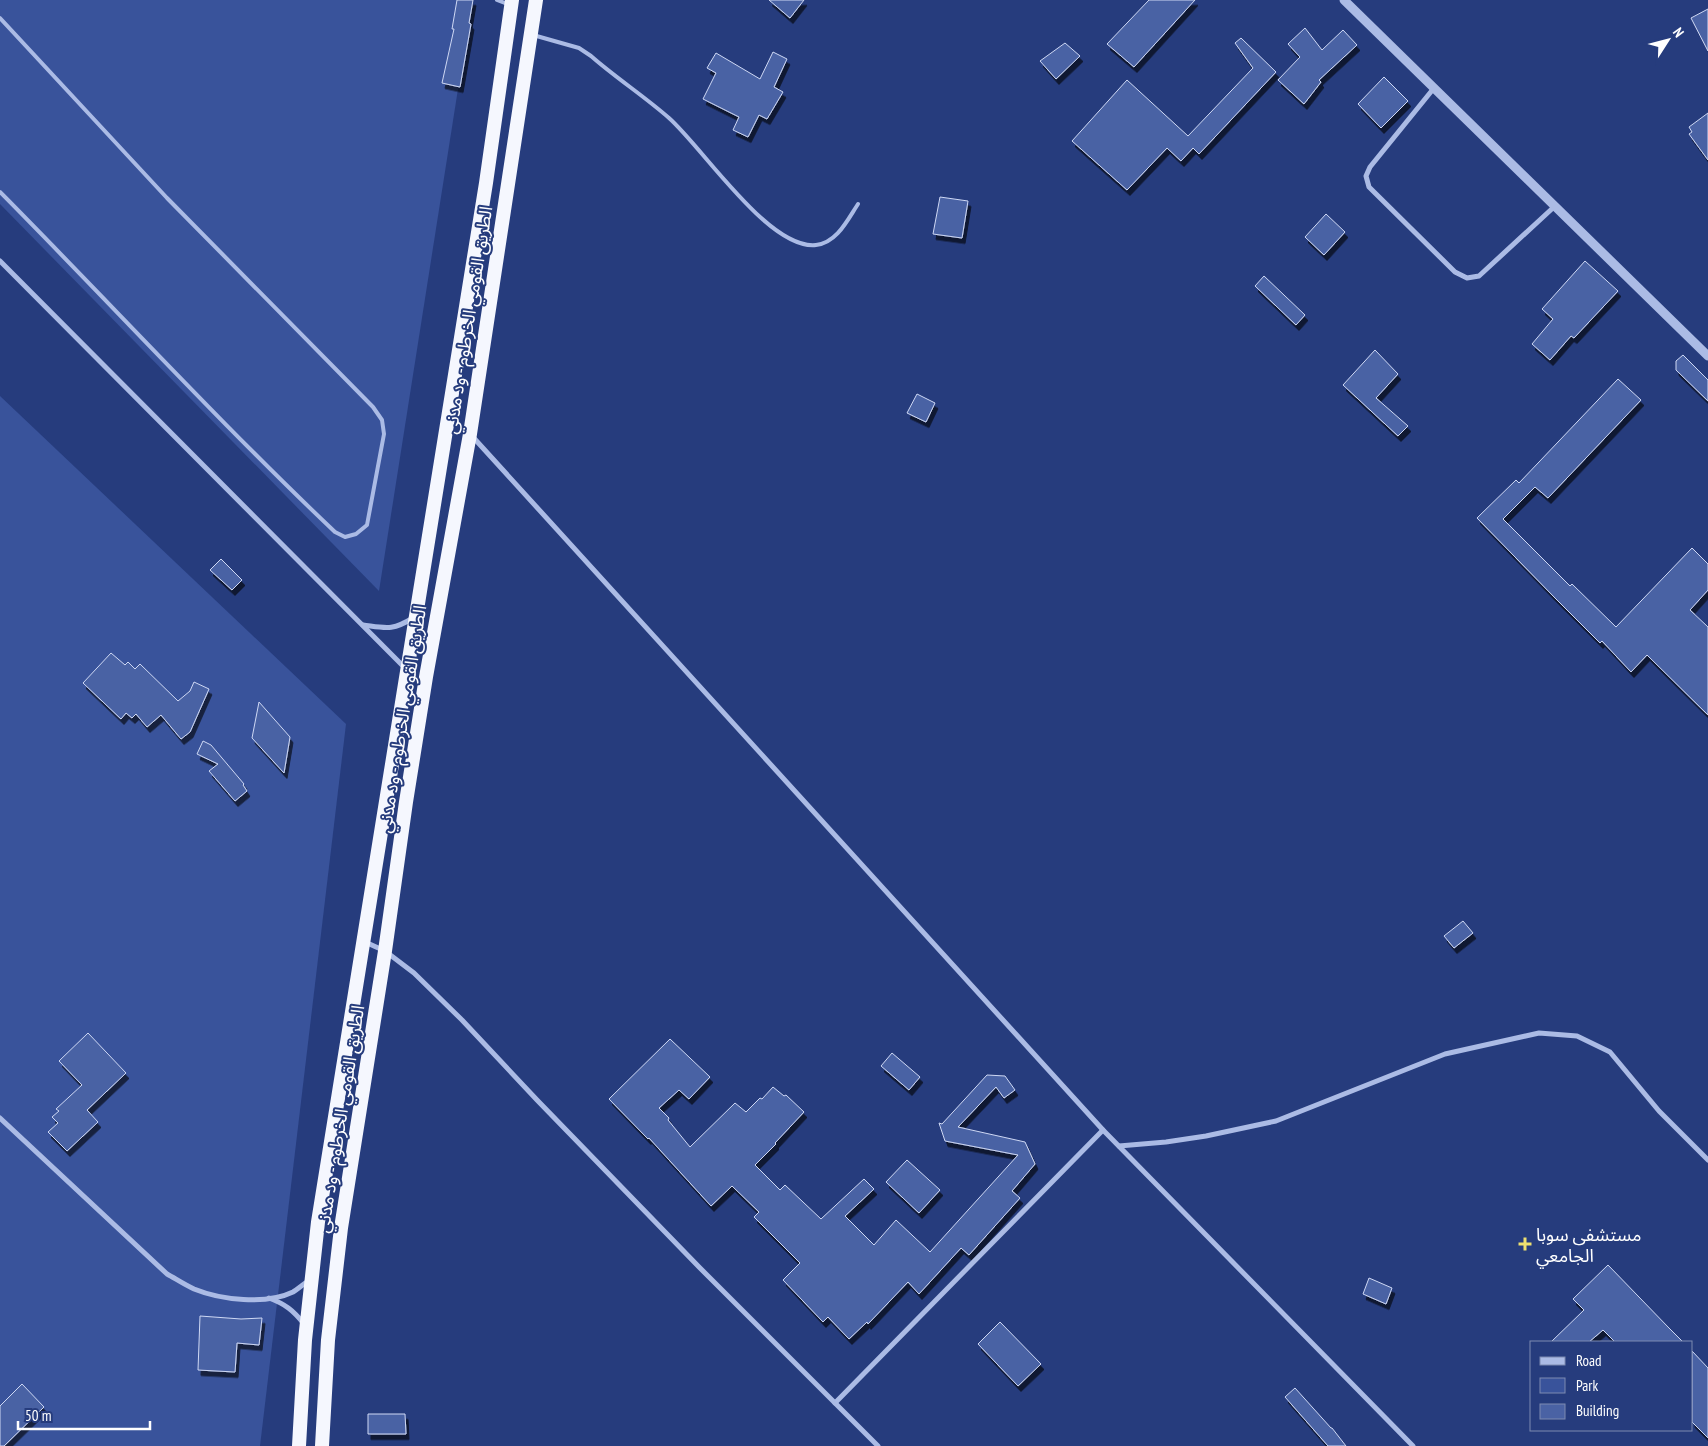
<svg xmlns="http://www.w3.org/2000/svg" width="1708" height="1446" font-family="'PT Sans Narrow','Noto Sans Arabic',sans-serif">
<style>
.green{fill:#39539b}
.building{fill:#4a62a4;stroke:#ced8f4;filter:url(#shadow)}
.lines{fill:none;stroke-linecap:round;stroke-linejoin:round}
.service{stroke:#abbbe5;stroke-width:4}
.minor{stroke:#abbbe5;stroke-width:5}
.tertiary{stroke:#abbbe5;stroke-width:9}
.trunk{stroke:#f5f7fe;stroke-width:14}
.poi-dot{fill:#eee070;stroke:#263c7d;stroke-width:2}
.labels{text-anchor:middle;dominant-baseline:central;stroke-width:4;stroke-linejoin:round;paint-order:stroke}
.street-label{font-size:18px;fill:#fff;stroke:#263c7d}
.poi-label{font-size:18px;fill:#fff;stroke:#263c7d;text-anchor:start}
</style>
<defs>
<filter id="shadow"><feDropShadow dx="3" dy="5.5" stdDeviation="0" flood-color="#0009"/></filter>
</defs>
<rect width="100%" height="100%" fill="#263c7d"/>
<g class="green">
<polygon points="0,0 472,0 379,591 0,204"/>
<polygon points="0,396 346,724 260,1446 0,1446"/>
</g>
<g class="building">
<polygon points="457,0 473,0 469,23 471,24 460,87 442,83 454,29 452,29"/>
<polygon points="769,0 804,0 790,18"/>
<polygon points="1149,0 1195,0 1134,67 1107,44"/>
<polygon points="1708,9 1708,51 1691,18"/>
<polygon points="1305,28 1322,50 1343,30 1357,45 1319,80 1321,82 1304,104 1278,80 1300,57 1288,44"/>
<polygon points="1241,38 1276,72 1199,154 1193,148 1181,161 1167,148 1127,190 1072,141 1127,80 1188,136 1253,68 1235,43"/>
<polygon points="1065,43 1080,56 1056,79 1040,61"/>
<polygon points="773,52 787,59 774,87 783,92 767,119 759,115 748,137 733,130 739,117 703,99 716,73 707,68 716,53 760,79"/>
<polygon points="1384,77 1408,101 1381,128 1358,104"/>
<polygon points="1708,113 1708,160 1689,134 1692,132 1689,127"/>
<polygon points="940,197 968,201 962,238 933,234"/>
<polygon points="1326,214 1345,232 1324,255 1305,237"/>
<polygon points="1585,261 1618,291 1574,338 1571,336 1550,360 1532,344 1553,319 1542,309"/>
<polygon points="1264,276 1305,315 1296,325 1255,286"/>
<polygon points="1375,350 1398,374 1376,398 1408,426 1398,436 1343,385"/>
<polygon points="1683,355 1708,380 1708,401 1676,370 1676,361"/>
<polygon points="1618,379 1641,400 1548,498 1535,487 1503,519 1570,586 1572,584 1616,627 1692,548 1708,564 1708,590 1690,610 1708,627 1708,715 1647,655 1631,672 1602,641 1600,643 1555,598 1477,518 1516,480 1519,483"/>
<polygon points="917,394 935,403 926,422 907,413"/>
<polygon points="221,559 242,580 232,590 210,570"/>
<polygon points="111,653 125,665 128,662 135,669 140,664 178,701 190,691 194,682 209,689 190,732 181,739 161,715 147,727 136,714 132,718 126,713 121,719 83,683"/>
<polygon points="259,702 290,737 284,773 252,738"/>
<polygon points="203,741 211,745 244,784 243,785 247,791 235,801 209,771 218,764 197,754"/>
<polygon points="1463,921 1473,933 1454,948 1444,936"/>
<polygon points="88,1033 126,1073 87,1110 98,1122 67,1151 48,1132 58,1123 52,1117 59,1111 56,1109 82,1085 59,1061"/>
<polygon points="670,1039 710,1077 689,1099 679,1090 659,1108 669,1118 668,1120 690,1147 735,1103 746,1112 760,1098 762,1099 773,1087 784,1096 786,1095 804,1112 775,1143 776,1144 755,1165 780,1190 785,1185 821,1219 864,1179 874,1189 845,1216 874,1245 896,1220 930,1252 1018,1155 945,1141 939,1123 942,1124 987,1075 1005,1076 1015,1090 1004,1098 996,1087 958,1127 1025,1142 1035,1164 1012,1191 1020,1198 969,1255 961,1248 919,1294 908,1282 868,1324 867,1322 849,1339 828,1317 823,1322 783,1280 800,1263 754,1217 759,1212 732,1186 711,1206 649,1138 648,1139 609,1099"/>
<polygon points="892,1053 920,1077 909,1090 881,1066"/>
<polygon points="907,1160 940,1190 919,1213 886,1182"/>
<polygon points="1608,1265 1669,1328 1683,1342 1615,1342 1603,1330 1589,1342 1551,1342 1584,1310 1573,1299"/>
<polygon points="1369,1278 1392,1288 1386,1304 1363,1294"/>
<polygon points="200,1316 241,1319 262,1318 259,1345 237,1343 235,1372 198,1370"/>
<polygon points="1000,1322 1041,1364 1018,1386 978,1344"/>
<polygon points="1692,1351 1708,1368 1708,1438 1692,1422"/>
<polygon points="22,1384 44,1407 4,1446 0,1446 0,1406"/>
<polygon points="1295,1388 1331,1428 1332,1428 1346,1446 1328,1446 1285,1397"/>
<polygon points="368,1414 405,1414 406,1434 368,1434"/>
</g>
<g class="lines">
<g class="service">
<polyline points="497,0 510,5"/>
<path d="M0 18 167 198 373 407 382 420 384 434 367 525 356 534 345 537 335 532C220 423 112 305 0 192"/>
<path d="M533 35 579 48 591 56C616 78 644 96 669 118 703 148 769 250 816 245 837 243 848 219 858 204"/>
</g>
<g class="minor">
<polyline points="1434,88 1370,167 1366,176 1369,187 1455,272 1467,278 1479,276 1555,206"/>
<polyline points="0,261 405,668"/>
<polyline points="472,436 1103,1130 1413,1446"/>
<path d="M363 625C386 628 392 631 413 618"/>
<polyline points="365,942 385,951 414,973 462,1020 537,1100 700,1268 878,1446"/>
<path d="M0 1118 167 1274C176 1279 185 1285 194 1289 221 1300 266 1305 293 1292 298 1289 303 1284 309 1281"/>
<polyline points="1119,1146 1166,1142 1206,1136 1276,1121 1445,1054 1539,1033 1577,1036 1610,1052 1659,1111 1708,1160"/>
<path d="M269 1298C285 1304 293 1310 304 1324"/>
<polyline points="835,1403 1103,1130"/>
</g>
<polyline class="tertiary" points="1344,0 1708,356"/>
<g class="trunk">
<polyline points="299,1446 305,1340 318,1222 486,183 512,0"/>
<polyline points="322,1446 328,1340 341,1228 385,951 406,802 426,677 470,434 536,0"/>
</g>
</g>
<path class="poi-dot" d="M1522.5 1236.5h5v5h5v5h-5v5h-5v-5h-5v-5h5z"/>
<g class="labels">
<g class="street-label">
<text transform="translate(468 320) rotate(-81)">الطريق القومي الخرطوم - ود مدني</text>
<text transform="translate(402 719) rotate(-81)">الطريق القومي الخرطوم - ود مدني</text>
<text transform="translate(340 1119) rotate(-81)">الطريق القومي الخرطوم - ود مدني</text>
</g>
<g class="poi-label">
<text x="1536" y="1234">مستشفى سوبا<tspan x="1536" dy="21">الجامعي</tspan></text>
</g>
</g>
<rect x="1530" y="1341" width="162" height="90" fill="#263c7d" stroke="#7d8ab1"/>
<rect x="1540" y="1357" width="25" height="8" fill="#abbbe5" stroke="#7d8ab1"/>
<text x="1576" y="1366" font-size="15" fill="#ffffff">Road</text>
<rect x="1540" y="1378" width="25" height="15" fill="#39539b" stroke="#7d8ab1"/>
<text x="1576" y="1391" font-size="15" fill="#ffffff">Park</text>
<rect x="1540" y="1404" width="25" height="15" fill="#4a62a4" stroke="#7d8ab1"/>
<text x="1576" y="1416" font-size="15" fill="#ffffff">Building</text>
<g transform="translate(1668 40) rotate(54)" stroke="#263c7d" stroke-width="4" paint-order="stroke">
<path d="M0-4L9 19L0 12L-9 19Z" fill="#ffffff"/>
<text y="-8" font-size="14" font-weight="bold" text-anchor="middle" fill="#ffffff">N</text>
</g>
<path d="M18 1421v8h132v-8" fill="none" stroke="#ffffff" stroke-width="2.5"/>
<text x="25" y="1421" font-size="15" fill="#ffffff" stroke="#263c7d" stroke-width="4" paint-order="stroke">50 m</text>
</svg>
